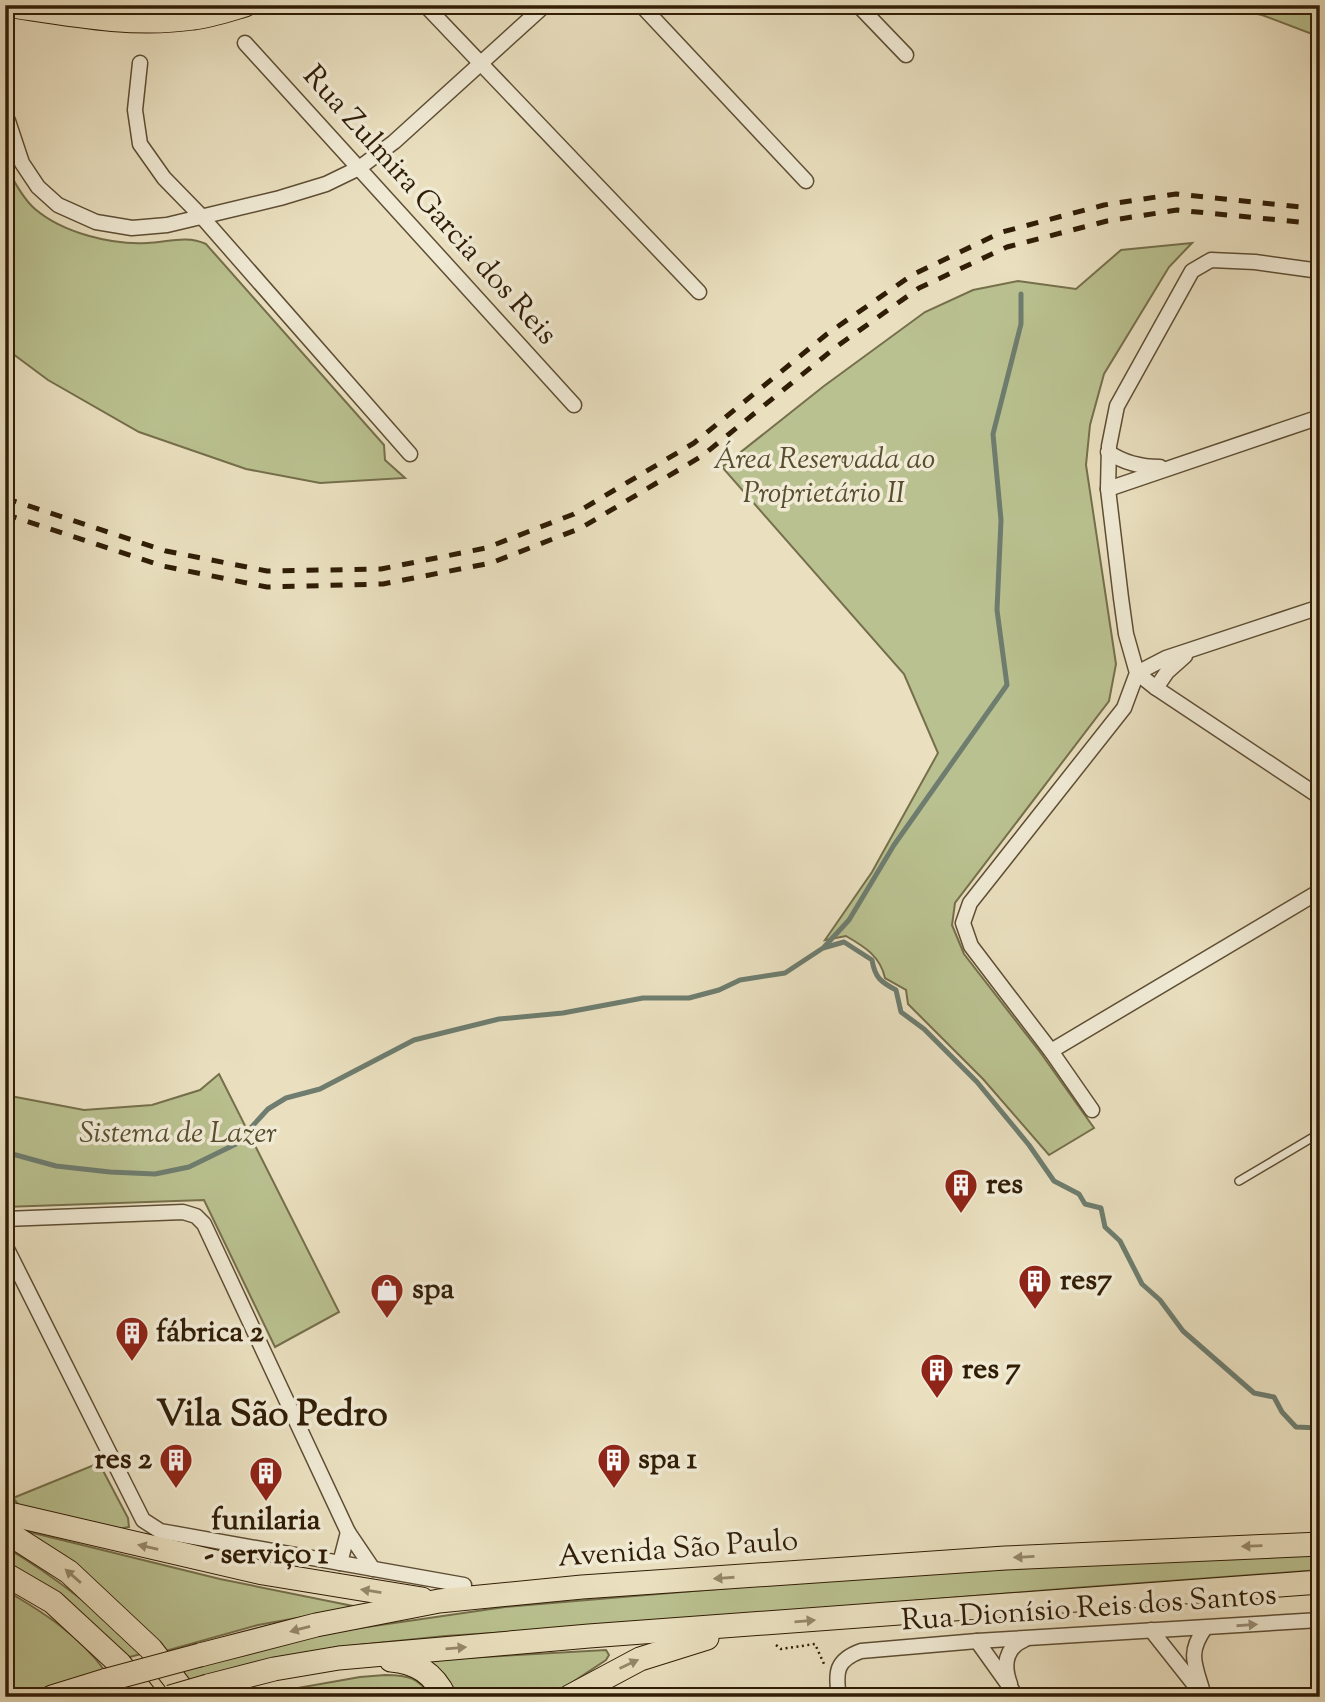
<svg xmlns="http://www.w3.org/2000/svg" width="1325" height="1702" font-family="'Sorts Mill Goudy',serif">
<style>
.green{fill:#bac190;stroke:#756f4b;stroke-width:2}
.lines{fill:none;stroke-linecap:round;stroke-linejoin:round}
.stream{stroke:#6e7d6f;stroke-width:5}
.service-casing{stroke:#5e4e34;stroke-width:10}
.minor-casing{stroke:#5e4e34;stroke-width:17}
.primary-casing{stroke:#301d06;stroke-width:25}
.path{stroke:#301d06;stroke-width:2.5;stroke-dasharray:2 3.5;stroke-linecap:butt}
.service{stroke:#f1ebd6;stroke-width:7}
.minor{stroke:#f1ebd6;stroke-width:14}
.primary{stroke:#eae0c0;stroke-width:23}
.rail{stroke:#301d06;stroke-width:5;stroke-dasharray:12 12;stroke-linecap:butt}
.primary-bridge-casing{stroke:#301d06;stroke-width:25;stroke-linecap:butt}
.primary-bridge{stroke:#eae0c0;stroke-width:23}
.oneway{fill:#96886c}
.oneway2{fill:#9a8e78}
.labels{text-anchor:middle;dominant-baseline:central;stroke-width:7;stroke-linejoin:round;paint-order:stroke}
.street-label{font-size:30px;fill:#301d06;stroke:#f1ebd6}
.park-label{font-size:30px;font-style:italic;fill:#594e2f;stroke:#f1ebd6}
.poi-label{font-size:30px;font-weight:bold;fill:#301d06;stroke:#f1ebd6;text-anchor:start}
.district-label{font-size:37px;font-weight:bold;fill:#301d06;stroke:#f1ebd6}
</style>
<rect width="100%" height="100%" fill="#eae0c0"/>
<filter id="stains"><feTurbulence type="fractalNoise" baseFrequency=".00286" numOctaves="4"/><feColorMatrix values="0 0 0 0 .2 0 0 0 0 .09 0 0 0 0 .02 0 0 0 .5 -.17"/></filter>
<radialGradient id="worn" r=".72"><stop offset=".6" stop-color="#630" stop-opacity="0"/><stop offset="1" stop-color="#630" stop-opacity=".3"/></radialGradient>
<g class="green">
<polygon points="1216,5 1320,5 1320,37 1262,15"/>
<path d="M5 164C12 178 23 199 35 209 63 233 112 245 147 243 168 242 187 235 206 244L384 445 385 460 405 478 320 483 246 469 139 432 48 380 5 348Z"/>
<path d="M1192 243 1169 267 1104 374 1090 425 1086 465 1116 664 1109 701 955 903 952 925 964 954 1040 1052 1094 1128 1049 1155 983 1079 908 1004 906 990 885 978C880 956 865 947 846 936L825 940 872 872 938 753 904 674 722 467 824 386 925 312 973 290 1018 281 1076 289 1121 250Z"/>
<polygon points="219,1074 339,1312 275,1347 204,1200 5,1207 5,1095 84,1110 152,1105 200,1090"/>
<polygon points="99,1463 128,1518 129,1527 118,1529 23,1510 13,1498"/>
<polygon points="5,1526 220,1579 358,1607 258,1625 162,1652"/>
<path d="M5 1547C58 1578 100 1613 145 1653L126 1658 5 1565Z"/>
<polygon points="1320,1553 1320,1570 1074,1588 578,1628 445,1636 349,1646 187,1682 181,1671 318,1634 505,1607 776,1584 991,1570"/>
<path d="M5 1590C43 1612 79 1635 105 1671L19 1697H5Z"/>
<polygon points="606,1650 609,1655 606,1660 550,1697 452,1697 429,1660"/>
<path d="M385 1675C411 1675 416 1678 434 1697H247L360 1677Z"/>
</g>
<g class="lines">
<g class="stream">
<polyline points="825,946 849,920 894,845 1007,685 997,610 1001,520 993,434 1021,324 1021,294"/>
<path d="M5 1152 56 1166 110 1172 155 1174 189 1167 236 1144 268 1109 286 1098 320 1089 414 1040 499 1019 563 1013 643 998H689L719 990 740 980 785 973 823 948 844 942 872 960C875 978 881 982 896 990L901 1012 924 1029 977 1082 1029 1145 1054 1181 1079 1194 1085 1204 1101 1208 1105 1227 1120 1241 1142 1284 1160 1300 1183 1331 1254 1393 1274 1397 1282 1412 1296 1427 1320 1428"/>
</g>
<defs>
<polyline id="service" points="1239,1181 1320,1133"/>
<g id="minor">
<polyline points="425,5 699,292"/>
<polyline points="641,5 806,181"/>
<polyline points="858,5 906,55"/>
<polyline points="245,43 574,405"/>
<polyline points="140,63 135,110 140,144 164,178 202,217 410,454"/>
<polyline points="8,121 22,163 38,187 58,205 96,222 132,228 167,225 280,198 326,184 359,168 394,142 545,5"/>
<path d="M1108 452C1124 463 1140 467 1160 467"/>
<polyline points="1108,489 1320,417"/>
<polyline points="1320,607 1166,658 1137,673 1156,688 1320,797"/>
<polyline points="1156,688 1167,672 1185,656"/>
<polyline points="1051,1051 1320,891"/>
<polyline points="1092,1110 1051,1051 971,946 963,923 970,903 1124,708 1137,673 1126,634 1121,598 1108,489 1109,446 1117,406 1192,271 1211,260 1255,262 1320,271"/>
<polyline points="5,1219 183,1212 196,1216 204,1224 348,1532"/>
<polyline points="5,1245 143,1520 160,1531 464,1585"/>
<polyline points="340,1563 348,1532 373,1569"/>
<polyline points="1151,1630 1204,1697"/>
<polyline points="977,1641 1017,1697"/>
<path d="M1010 1684C1003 1665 1005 1648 1024 1640"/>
<path d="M1202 1689C1194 1663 1188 1652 1205 1628"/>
<path d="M839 1697C835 1672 836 1660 861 1651L977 1641 1320 1620"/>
</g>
<g id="primary">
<path d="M6 5C67 14 131 27 193 18 211 16 228 10 245 5"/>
<polyline points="5,1513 263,1573 422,1599"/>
<polyline points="5,1531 69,1572 151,1649 188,1697"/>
<polyline points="5,1574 53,1602 120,1664 146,1697"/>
<polyline points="200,1655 316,1625 439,1601 582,1587 1005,1558 1320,1544"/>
<path d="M391 1660C417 1662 434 1674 445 1697"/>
<polyline points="208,1686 274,1669 339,1658 589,1636 1320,1582"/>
<polyline points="52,1697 107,1680"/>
<polyline points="569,1697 640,1659 707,1638"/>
</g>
</defs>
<use href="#service" class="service-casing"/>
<use href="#minor" class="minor-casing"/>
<use href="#primary" class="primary-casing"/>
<polyline class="path" points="776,1645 781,1649 815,1644 824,1664"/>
<use href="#service" class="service"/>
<use href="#minor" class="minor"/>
<use href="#primary" class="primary"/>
<g class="rail">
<polyline points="5,498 166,551 267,571 381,569 486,548 574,514 694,443 827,334 912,275 1002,232 1104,205 1176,194 1320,209"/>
<polyline points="5,514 163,566 267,587 383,584 491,563 581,528 702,456 836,347 919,288 1007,247 1107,221 1177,210 1320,224"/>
</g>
<defs>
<g id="primary-bridge">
<polyline points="107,1680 200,1655"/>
<polyline points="170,1697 208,1686"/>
</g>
</defs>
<use href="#primary-bridge" class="primary-bridge-casing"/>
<use href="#primary-bridge" class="primary-bridge"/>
</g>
<defs><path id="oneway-solid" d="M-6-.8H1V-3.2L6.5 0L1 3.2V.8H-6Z" transform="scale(1.75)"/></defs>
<g class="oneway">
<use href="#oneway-solid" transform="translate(1252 1546) rotate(178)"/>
<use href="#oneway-solid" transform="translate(148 1547) rotate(-167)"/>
<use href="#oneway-solid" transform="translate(1024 1557) rotate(177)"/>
<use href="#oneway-solid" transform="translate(73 1576) rotate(-139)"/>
<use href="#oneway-solid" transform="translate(724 1578) rotate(176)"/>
<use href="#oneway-solid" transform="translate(371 1591) rotate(-171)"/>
<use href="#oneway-solid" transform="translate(805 1621) rotate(-5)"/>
<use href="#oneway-solid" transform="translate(300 1629) rotate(165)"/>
<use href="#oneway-solid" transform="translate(456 1648) rotate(-5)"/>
<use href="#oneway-solid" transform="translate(629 1664) rotate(-25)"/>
</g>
<use class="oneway2" href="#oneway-solid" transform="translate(1247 1625) rotate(-4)"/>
<defs>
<symbol id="building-pin" viewBox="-11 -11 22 30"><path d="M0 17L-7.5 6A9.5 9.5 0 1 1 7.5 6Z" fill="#8f2418" stroke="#f1ebd6"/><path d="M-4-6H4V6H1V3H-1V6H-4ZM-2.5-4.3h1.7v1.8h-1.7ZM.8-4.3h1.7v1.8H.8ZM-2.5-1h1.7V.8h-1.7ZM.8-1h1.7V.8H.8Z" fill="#fff"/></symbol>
<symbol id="shop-pin" viewBox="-11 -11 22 30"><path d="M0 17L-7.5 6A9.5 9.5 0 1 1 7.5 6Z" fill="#8f2418" stroke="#f1ebd6"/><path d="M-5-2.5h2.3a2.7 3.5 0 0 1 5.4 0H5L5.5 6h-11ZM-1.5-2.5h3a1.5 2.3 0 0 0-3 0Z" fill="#fff"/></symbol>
</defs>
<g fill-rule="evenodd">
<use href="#building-pin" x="942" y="1166" width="38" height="52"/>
<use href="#building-pin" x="1016" y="1262" width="38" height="52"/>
<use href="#shop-pin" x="368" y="1271" width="38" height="52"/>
<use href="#building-pin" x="113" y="1314" width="38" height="52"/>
<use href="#building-pin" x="918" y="1351" width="38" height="52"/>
<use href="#building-pin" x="157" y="1441" width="38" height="52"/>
<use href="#building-pin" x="595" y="1441" width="38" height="52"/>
<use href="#building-pin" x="247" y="1454" width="38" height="52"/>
</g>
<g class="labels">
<g class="street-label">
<text transform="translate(429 206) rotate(48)">Rua Zulmira Garcia dos Reis</text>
<text transform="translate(678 1550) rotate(-4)">Avenida São Paulo</text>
<text transform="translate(1089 1609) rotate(-4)">Rua Dionísio Reis dos Santos</text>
</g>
<g class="park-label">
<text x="824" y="460">Área Reservada ao<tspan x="824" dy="34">Proprietário II</tspan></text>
<text x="178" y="1134">Sistema de Lazer</text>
</g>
<g class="poi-label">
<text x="986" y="1185">res</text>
<text x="1060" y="1281">res7</text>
<text x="412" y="1290">spa</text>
<text x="156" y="1333">fábrica 2</text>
<text x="962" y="1370">res 7</text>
<text x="152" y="1460" text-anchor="end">res 2</text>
<text x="638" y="1460">spa 1</text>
<text x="266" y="1521" text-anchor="middle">funilaria<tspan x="266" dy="34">- serviço 1</tspan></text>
</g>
<g class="district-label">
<text x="272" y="1416">Vila São Pedro</text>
</g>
</g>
<rect width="1325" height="1702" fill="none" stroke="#eae0c0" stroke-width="28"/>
<rect x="7" y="7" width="1311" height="1688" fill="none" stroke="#301d06" stroke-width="3.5"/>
<rect x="14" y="14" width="1297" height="1674" fill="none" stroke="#301d06" stroke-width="2"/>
<rect width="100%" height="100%" filter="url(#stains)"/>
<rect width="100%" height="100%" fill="url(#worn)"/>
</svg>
